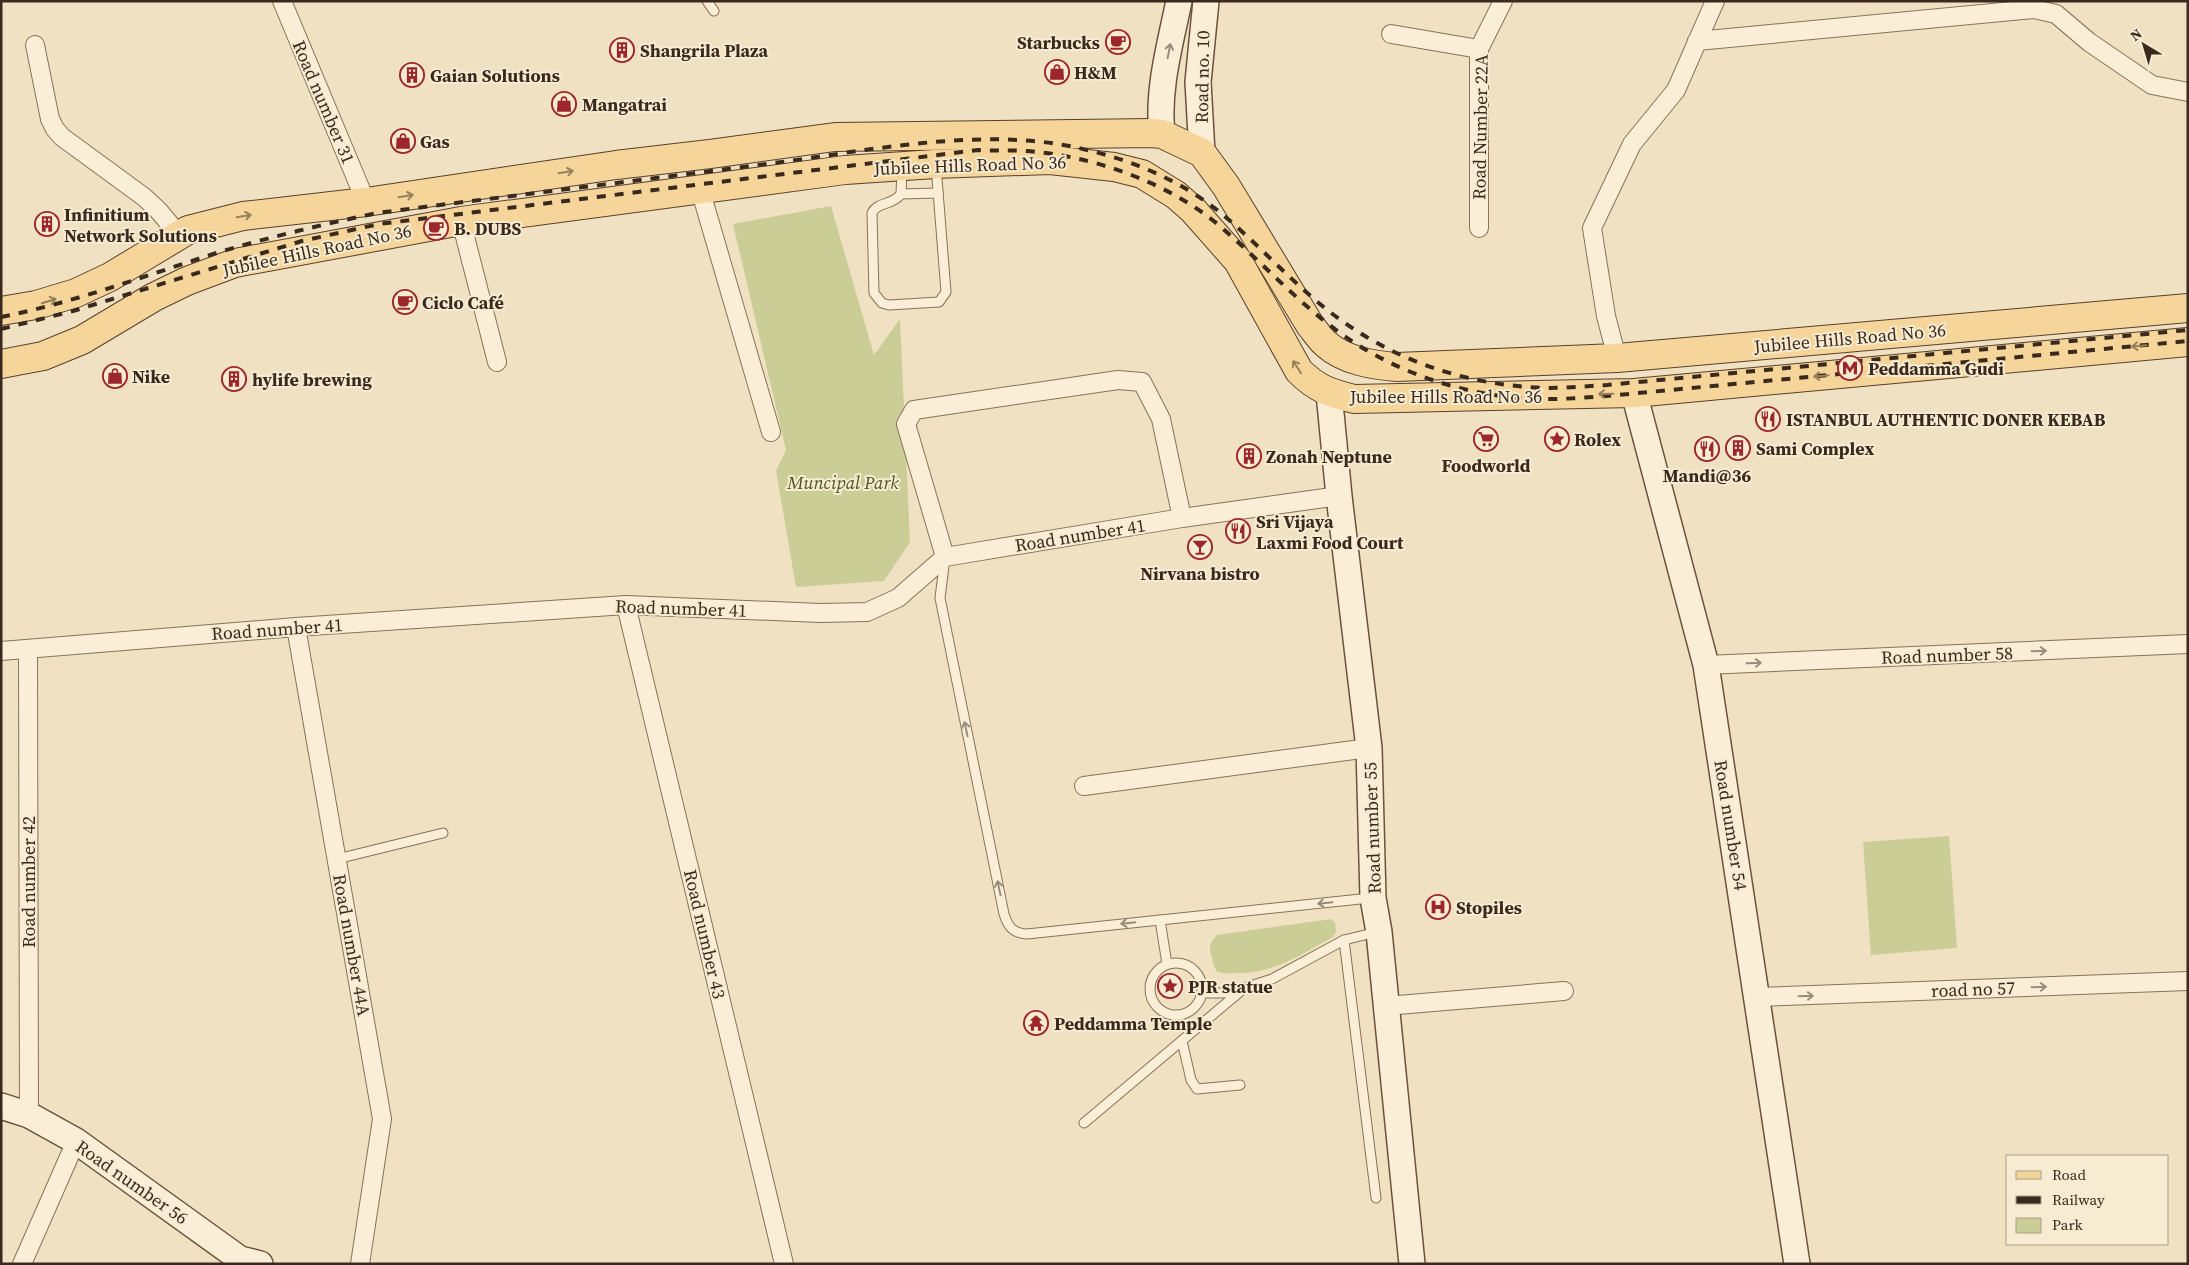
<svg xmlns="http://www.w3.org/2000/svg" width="2189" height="1265" font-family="'Source Serif 4',serif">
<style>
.green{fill:#cace96}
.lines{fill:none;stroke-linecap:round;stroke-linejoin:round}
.lane-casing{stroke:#8b7159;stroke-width:11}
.street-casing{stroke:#8b7159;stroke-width:20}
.secondary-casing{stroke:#6c523c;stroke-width:28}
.primary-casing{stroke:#58402d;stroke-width:30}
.lane{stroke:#faeed6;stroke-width:9}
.street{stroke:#faeed6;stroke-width:18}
.secondary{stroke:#faeed6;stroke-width:25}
.primary{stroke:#f5d599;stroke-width:28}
.rail{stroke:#3a2a1d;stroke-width:4;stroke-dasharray:9 9;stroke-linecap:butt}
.oneway{stroke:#9a8c7a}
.oneway2{stroke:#98805b}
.labels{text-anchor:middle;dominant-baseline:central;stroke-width:4;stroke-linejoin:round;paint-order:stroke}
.poi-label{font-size:18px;font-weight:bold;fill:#3a2a1d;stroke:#f7ebd2;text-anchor:start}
.street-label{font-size:18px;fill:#3a2a1d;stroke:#f7ebd2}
.park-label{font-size:18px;font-style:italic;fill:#4c5723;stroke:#f7ebd2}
</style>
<rect width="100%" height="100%" fill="#f0e1c2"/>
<g class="green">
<polygon points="831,206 874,355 900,319 910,542 884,581 796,587 776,471 786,450 733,224"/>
<polygon points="1949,836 1957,948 1871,955 1863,842"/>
<path d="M1331 919 1335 923 1336 932 1333 937C1302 954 1271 975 1234 973 1229 973 1223 974 1218 972 1214 969 1213 963 1212 958 1208 947 1210 943 1217 935Z"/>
</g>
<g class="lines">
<defs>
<g id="lane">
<polyline points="707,1 714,11"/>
<path d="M902 170 901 194C892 206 878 201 872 213L874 293 882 303 889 305 939 302 946 292 936 166"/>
<polyline points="901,194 938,193"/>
<path d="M945 558 940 598 1004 914C1008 927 1013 933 1027 934L1370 898"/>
<polyline points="337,859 443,833"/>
<polyline points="1160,920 1167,964"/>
<polyline points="1344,940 1376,1198"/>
<circle cx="1176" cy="989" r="26"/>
<polyline points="1203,993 1229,993 1272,979 1344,940 1377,932"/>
<polyline points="1182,1041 1191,1080 1197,1089 1240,1085"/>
<polyline points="1084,1123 1242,990"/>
</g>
<g id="street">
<polyline points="282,1 366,202"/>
<polyline points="1391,34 1479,49"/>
<polyline points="1697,41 2034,9 2056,14 2089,42 2152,85 2188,92"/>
<polyline points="35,45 50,119 55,129 62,137 144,197 158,210 179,235"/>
<polyline points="700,189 771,432"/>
<polyline points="461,221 497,362"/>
<polyline points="1479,228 1479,49 1503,1"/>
<polyline points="1617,358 1606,316 1592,228 1632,144 1676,90 1715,1"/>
<polyline points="945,557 906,424 914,410 1118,380 1142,382 1161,419 1182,518"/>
<polyline points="626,605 784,1264"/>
<polyline points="296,627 382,1119 360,1264"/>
<polyline points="28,649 29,1115"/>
<polyline points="1,651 296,627 626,605 820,613 867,612 898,598 945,557 1182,518 1339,496"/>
<polyline points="1706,665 2188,644"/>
<polyline points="1084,786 1369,748"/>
<polyline points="1758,997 2188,981"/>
<polyline points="1386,1006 1564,991"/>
<polyline points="22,1264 76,1141"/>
</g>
<g id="secondary">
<path d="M1162 134C1157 90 1170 45 1179 1"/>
<polyline points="1202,153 1198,82 1206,1"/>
<polyline points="1329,393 1339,496 1369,748 1373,898 1379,932 1412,1264"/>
<polyline points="1634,393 1706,665 1797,1264"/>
<polyline points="1,1106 29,1115 76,1141 240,1259 260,1264"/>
</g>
<g id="primary">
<path d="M1 311 36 305 76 293 110 277 188 230 243 216 366 202 616 165 710 154 835 137 1151 133 1162 134 1202 153 1226 186 1310 325C1315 331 1320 339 1326 344 1345 361 1373 365 1397 367L1617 358 2188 308"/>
<path d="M1 364 43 356 82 340 154 297 187 281 235 263 461 221 845 170 935 164 1050 160 1114 167 1142 174 1176 195 1193 210 1238 261 1299 371C1317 389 1330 393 1354 399L1634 393 2188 342"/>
</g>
</defs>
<use href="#lane" class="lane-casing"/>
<use href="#street" class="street-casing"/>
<use href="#secondary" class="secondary-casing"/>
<use href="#primary" class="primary-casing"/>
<use href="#lane" class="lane"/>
<use href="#street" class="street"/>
<use href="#secondary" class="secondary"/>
<use href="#primary" class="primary"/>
<g class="rail">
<path d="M1 317C77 302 149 274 223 251 274 236 325 224 377 213 510 196 642 180 774 163 873 150 990 125 1087 150 1135 161 1185 183 1222 214 1264 249 1300 292 1345 323 1405 365 1474 386 1548 388 1567 388 1587 386 1607 385L2188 330"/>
<path d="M1 329 73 311 302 241 379 224 978 150C994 151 1010 150 1027 151 1092 156 1164 181 1215 222 1269 267 1314 323 1377 356 1429 384 1491 400 1551 399 1570 399 1589 397 1607 396L2188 341"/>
</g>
</g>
<defs><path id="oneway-shaft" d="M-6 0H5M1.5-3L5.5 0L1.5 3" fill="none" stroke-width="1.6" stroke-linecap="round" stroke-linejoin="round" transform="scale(1.25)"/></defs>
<g class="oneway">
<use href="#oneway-shaft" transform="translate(1169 51) rotate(-79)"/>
<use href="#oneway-shaft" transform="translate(2039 651) rotate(-2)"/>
<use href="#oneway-shaft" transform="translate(1754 663) rotate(-2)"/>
<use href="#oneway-shaft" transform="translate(966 729) rotate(-102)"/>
<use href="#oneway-shaft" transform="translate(999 888) rotate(-102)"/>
<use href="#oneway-shaft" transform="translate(1325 903) rotate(174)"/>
<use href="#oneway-shaft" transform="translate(1128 923) rotate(174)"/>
<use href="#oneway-shaft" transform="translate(2039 987) rotate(-2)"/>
<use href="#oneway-shaft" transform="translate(1806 996) rotate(-2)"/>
</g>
<g class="oneway2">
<use href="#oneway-shaft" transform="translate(566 172) rotate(-9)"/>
<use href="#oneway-shaft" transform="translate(406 196) rotate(-9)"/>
<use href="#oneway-shaft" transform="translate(244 216) rotate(-10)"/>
<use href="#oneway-shaft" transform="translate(49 301) rotate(-17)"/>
<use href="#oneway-shaft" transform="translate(2139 346) rotate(175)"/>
<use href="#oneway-shaft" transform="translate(1297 367) rotate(-123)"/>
<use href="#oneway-shaft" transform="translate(1821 376) rotate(175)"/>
<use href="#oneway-shaft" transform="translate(1606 394) rotate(179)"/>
</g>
<defs>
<symbol id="cafe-ring" viewBox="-11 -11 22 22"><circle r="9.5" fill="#f7ebd2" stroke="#9c262b" stroke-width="1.5"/><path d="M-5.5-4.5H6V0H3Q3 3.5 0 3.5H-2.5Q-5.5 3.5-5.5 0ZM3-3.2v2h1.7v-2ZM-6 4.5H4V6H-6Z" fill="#9c262b"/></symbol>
<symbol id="building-ring" viewBox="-11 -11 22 22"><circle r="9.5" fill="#f7ebd2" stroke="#9c262b" stroke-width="1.5"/><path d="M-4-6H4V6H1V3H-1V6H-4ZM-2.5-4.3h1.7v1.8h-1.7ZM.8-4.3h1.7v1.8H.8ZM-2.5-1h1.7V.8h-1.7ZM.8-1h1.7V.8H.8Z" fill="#9c262b"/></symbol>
<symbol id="shop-ring" viewBox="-11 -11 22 22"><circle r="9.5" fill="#f7ebd2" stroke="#9c262b" stroke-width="1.5"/><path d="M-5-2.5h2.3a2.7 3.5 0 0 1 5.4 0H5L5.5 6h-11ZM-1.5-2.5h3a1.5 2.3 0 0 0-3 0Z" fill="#9c262b"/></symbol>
<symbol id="metro-ring" viewBox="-11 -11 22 22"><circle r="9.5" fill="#f7ebd2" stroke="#9c262b" stroke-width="1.5"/><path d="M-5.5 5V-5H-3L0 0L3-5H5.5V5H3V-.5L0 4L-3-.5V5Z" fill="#9c262b"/></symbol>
<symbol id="restaurant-ring" viewBox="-11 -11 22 22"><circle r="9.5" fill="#f7ebd2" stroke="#9c262b" stroke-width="1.5"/><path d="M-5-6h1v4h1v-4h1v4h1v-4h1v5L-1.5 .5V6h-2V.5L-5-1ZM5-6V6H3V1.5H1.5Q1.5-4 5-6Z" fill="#9c262b"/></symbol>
<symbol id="supermarket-ring" viewBox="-11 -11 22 22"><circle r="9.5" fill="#f7ebd2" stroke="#9c262b" stroke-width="1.5"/><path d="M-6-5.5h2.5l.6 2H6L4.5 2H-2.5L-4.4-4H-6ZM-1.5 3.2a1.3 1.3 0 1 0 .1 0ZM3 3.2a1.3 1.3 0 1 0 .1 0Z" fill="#9c262b"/></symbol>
<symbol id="sight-ring" viewBox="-11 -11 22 22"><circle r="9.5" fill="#f7ebd2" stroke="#9c262b" stroke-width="1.5"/><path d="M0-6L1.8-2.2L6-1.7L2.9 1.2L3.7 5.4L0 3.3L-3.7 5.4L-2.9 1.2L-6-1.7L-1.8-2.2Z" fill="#9c262b"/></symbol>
<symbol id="bar-ring" viewBox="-11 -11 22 22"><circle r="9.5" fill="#f7ebd2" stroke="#9c262b" stroke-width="1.5"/><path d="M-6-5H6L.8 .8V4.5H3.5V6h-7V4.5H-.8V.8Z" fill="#9c262b"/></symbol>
<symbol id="hospital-ring" viewBox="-11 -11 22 22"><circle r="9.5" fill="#f7ebd2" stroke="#9c262b" stroke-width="1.5"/><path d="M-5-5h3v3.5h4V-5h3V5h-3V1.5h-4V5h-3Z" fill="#9c262b"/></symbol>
<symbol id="temple-ring" viewBox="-11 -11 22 22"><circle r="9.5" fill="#f7ebd2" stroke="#9c262b" stroke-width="1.5"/><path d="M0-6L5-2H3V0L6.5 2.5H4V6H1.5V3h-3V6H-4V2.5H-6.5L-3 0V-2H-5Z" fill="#9c262b"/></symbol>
</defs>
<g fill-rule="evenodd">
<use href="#cafe-ring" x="1104" y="28" width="28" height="28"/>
<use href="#building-ring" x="608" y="36" width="28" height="28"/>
<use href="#shop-ring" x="1043" y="58" width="28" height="28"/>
<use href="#building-ring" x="398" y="61" width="28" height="28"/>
<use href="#shop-ring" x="550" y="90" width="28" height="28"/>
<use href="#shop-ring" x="389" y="127" width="28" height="28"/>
<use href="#building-ring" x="33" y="210" width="28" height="28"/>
<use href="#cafe-ring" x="422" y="214" width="28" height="28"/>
<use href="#cafe-ring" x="391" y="288" width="28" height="28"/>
<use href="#metro-ring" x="1836" y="354" width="28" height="28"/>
<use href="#shop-ring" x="101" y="362" width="28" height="28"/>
<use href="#building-ring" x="220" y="365" width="28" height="28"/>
<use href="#restaurant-ring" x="1754" y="405" width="28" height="28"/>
<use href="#supermarket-ring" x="1472" y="425" width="28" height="28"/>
<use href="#sight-ring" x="1543" y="425" width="28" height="28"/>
<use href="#building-ring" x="1724" y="434" width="28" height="28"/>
<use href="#restaurant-ring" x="1693" y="435" width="28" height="28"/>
<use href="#building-ring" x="1235" y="442" width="28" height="28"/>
<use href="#restaurant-ring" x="1224" y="517" width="28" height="28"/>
<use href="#bar-ring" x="1186" y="533" width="28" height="28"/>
<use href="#hospital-ring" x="1424" y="893" width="28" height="28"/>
<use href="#sight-ring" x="1156" y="972" width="28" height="28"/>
<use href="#temple-ring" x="1022" y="1009" width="28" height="28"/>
</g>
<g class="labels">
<g class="poi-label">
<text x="1100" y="42" text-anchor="end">Starbucks</text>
<text x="640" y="50">Shangrila Plaza</text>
<text x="1074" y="72">H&amp;M</text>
<text x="430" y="75">Gaian Solutions</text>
<text x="582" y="104">Mangatrai</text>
<text x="420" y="141">Gas</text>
<text x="64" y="214">Infinitium<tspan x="64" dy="21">Network Solutions</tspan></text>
<text x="454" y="228">B. DUBS</text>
<text x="422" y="302">Ciclo Café</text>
<text x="1868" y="368">Peddamma Gudi</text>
<text x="132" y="376">Nike</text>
<text x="252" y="379">hylife brewing</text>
<text x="1786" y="419">ISTANBUL AUTHENTIC DONER KEBAB</text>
<text x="1574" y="439">Rolex</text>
<text x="1756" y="448">Sami Complex</text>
<text x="1266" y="456">Zonah Neptune</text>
<text x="1486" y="465" text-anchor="middle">Foodworld</text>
<text x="1707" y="475" text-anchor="middle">Mandi@36</text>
<text x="1256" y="521">Sri Vijaya<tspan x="1256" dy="21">Laxmi Food Court</tspan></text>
<text x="1200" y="573" text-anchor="middle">Nirvana bistro</text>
<text x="1456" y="907">Stopiles</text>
<text x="1188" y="986">PJR statue</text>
<text x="1054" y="1023">Peddamma Temple</text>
</g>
<g class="street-label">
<text transform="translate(1202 77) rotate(-89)">Road no. 10</text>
<text transform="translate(324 102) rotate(67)">Road number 31</text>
<text transform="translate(1480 127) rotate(-89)">Road Number 22A</text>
<text transform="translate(970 165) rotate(-2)">Jubilee Hills Road No 36</text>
<text transform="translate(317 250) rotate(-12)">Jubilee Hills Road No 36</text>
<text transform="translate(1850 338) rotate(-5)">Jubilee Hills Road No 36</text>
<text x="1446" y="396">Jubilee Hills Road No 36</text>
<text transform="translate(1080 535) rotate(-9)">Road number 41</text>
<text transform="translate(681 608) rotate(2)">Road number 41</text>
<text transform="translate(277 629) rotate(-4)">Road number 41</text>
<text transform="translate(1947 655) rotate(-2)">Road number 58</text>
<text transform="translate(1731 825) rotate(81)">Road number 54</text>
<text transform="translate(1372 828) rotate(-92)">Road number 55</text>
<text transform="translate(28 882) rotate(-90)">Road number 42</text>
<text transform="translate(705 934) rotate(77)">Road number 43</text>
<text transform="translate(352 945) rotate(80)">Road number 44A</text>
<text transform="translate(1973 989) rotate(-2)">road no 57</text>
<text transform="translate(132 1182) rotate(35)">Road number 56</text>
</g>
<g class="park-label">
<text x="843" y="482">Muncipal Park</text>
</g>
</g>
<rect width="2189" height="1265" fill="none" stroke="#3a2a1d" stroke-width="5"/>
<rect x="2006" y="1155" width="162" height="90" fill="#f7ebd2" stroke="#ab9e8a"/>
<rect x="2016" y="1171" width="25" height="8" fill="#f5d599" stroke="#ab9e8a"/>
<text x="2052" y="1180" font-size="15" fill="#3a2a1d">Road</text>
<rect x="2016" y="1196" width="25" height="8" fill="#3a2a1d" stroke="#ab9e8a"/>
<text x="2052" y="1205" font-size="15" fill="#3a2a1d">Railway</text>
<rect x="2016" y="1218" width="25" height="15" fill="#cace96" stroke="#ab9e8a"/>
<text x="2052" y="1230" font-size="15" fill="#3a2a1d">Park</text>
<g transform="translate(2144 45) rotate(322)" stroke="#f7ebd2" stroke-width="4" paint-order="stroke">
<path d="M0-4L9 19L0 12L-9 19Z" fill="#3a2a1d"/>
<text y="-8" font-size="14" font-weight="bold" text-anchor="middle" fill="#3a2a1d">N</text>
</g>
</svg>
